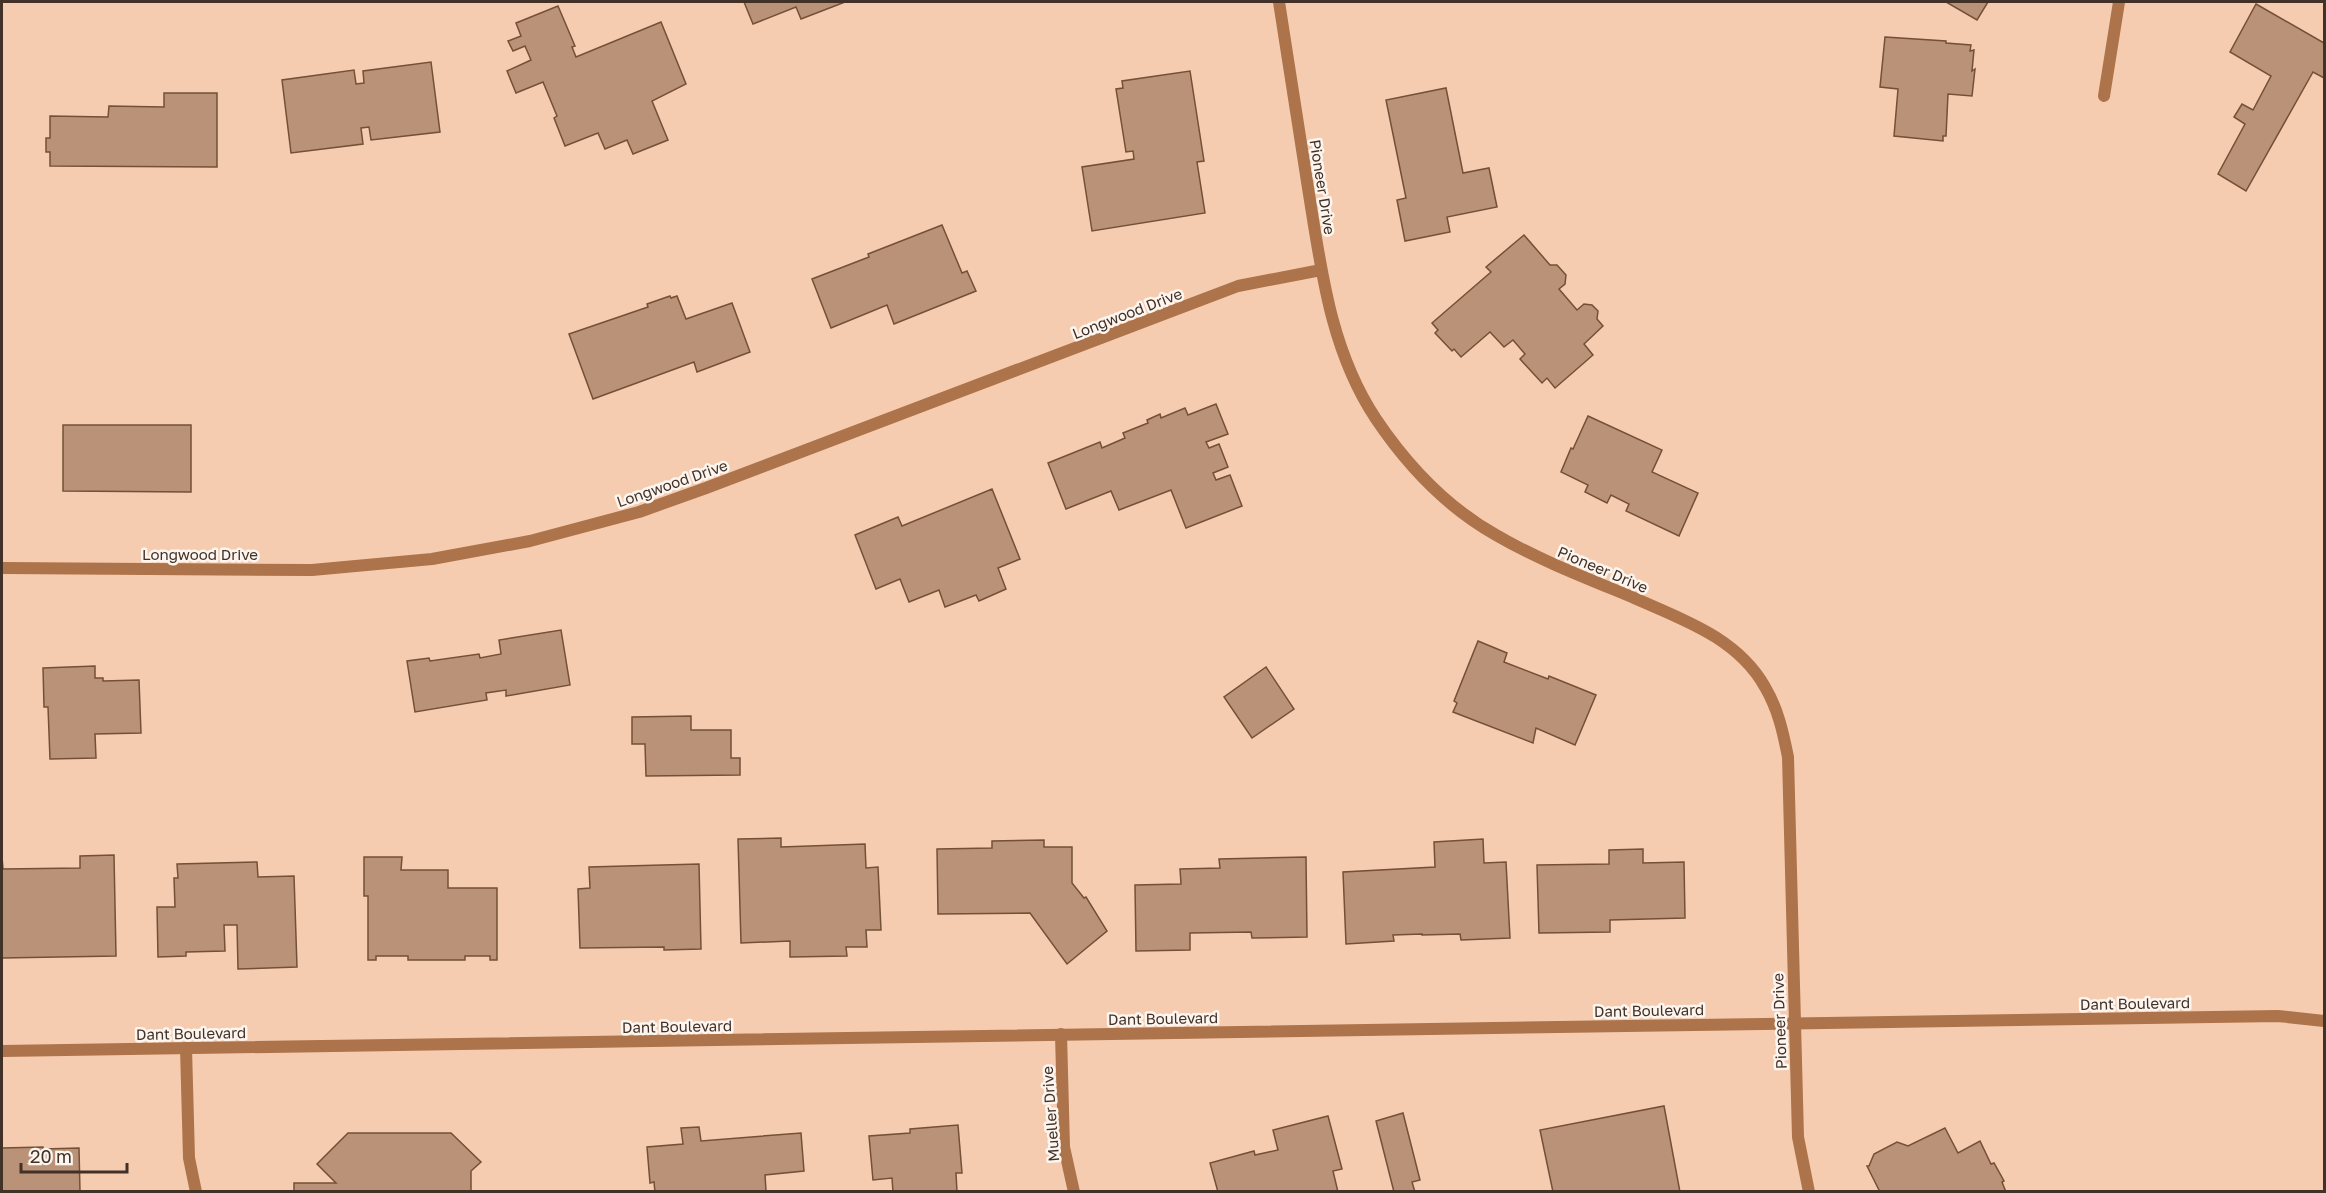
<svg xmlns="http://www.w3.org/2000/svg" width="2326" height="1193" font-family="'Golos Text',sans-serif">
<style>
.building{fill:#ba9278;stroke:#735037;stroke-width:1.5}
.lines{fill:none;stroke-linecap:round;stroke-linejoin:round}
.minor{stroke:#ad734a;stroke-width:12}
.labels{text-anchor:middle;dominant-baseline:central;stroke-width:5;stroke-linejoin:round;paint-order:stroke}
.street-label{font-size:15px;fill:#413126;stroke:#fdf5ef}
</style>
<rect width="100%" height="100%" fill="#f6ccb0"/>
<g class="building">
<polygon points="744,2 845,2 801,19 796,7 753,24"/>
<polygon points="1946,2 1988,2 1977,20"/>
<polygon points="2256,4 2324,43 2324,78 2313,72 2246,191 2218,174 2245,124 2234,117 2242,104 2253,110 2271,76 2230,52"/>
<polygon points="558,6 575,46 572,47 576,57 661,22 686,84 652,101 668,140 633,154 627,140 605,149 598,133 565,146 554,118 557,116 543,82 516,93 507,71 531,60 525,46 513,51 508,41 521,36 516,23"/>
<polygon points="1885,37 1946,41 1946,43 1971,45 1970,51 1974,50 1972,71 1975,69 1972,96 1948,94 1946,136 1943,136 1943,141 1894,136 1898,89 1880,87"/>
<polygon points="431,62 440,132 371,140 369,127 361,128 363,144 291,153 282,80 354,70 356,84 364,83 363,71"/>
<polygon points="1190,71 1204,161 1197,162 1205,213 1092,231 1082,167 1134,159 1133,151 1126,152 1116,89 1123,88 1122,81"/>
<polygon points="1446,88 1463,173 1489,168 1497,207 1447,217 1450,232 1405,241 1397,200 1406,198 1386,100"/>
<polygon points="164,93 217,93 217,167 50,166 50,152 46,152 46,138 50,138 50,116 108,117 109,106 164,107"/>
<polygon points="942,225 962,273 967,271 976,291 894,324 887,305 831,328 812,279 869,257 868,254"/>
<polygon points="1524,235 1550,265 1557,265 1566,275 1565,284 1559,289 1577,310 1584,304 1592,305 1598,311 1597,319 1603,326 1584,344 1593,355 1555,388 1547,378 1542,383 1520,359 1525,354 1513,340 1504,347 1490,332 1461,357 1454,349 1452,351 1435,333 1438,330 1432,323 1491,272 1486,267"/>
<polygon points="670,296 671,298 677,296 686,319 732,303 750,352 697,372 694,362 593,399 569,334 648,307 647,304"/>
<polygon points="1216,404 1228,434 1206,442 1209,448 1219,444 1228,467 1213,473 1216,480 1230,475 1242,506 1186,528 1171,490 1119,510 1111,491 1066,509 1048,463 1100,442 1102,448 1125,438 1123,433 1148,423 1147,420 1160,414 1161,418 1185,408 1188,415"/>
<polygon points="1588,416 1662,450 1652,472 1698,493 1679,536 1626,511 1629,504 1611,495 1607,503 1585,492 1588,485 1561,472 1571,448 1573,449"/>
<polygon points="63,425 191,425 191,492 63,491"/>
<polygon points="992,489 1020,559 998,568 1006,589 979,601 976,595 945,607 939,590 909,602 900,579 876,589 855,535 898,517 902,526"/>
<polygon points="561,630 570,685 506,696 506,690 486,693 487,700 415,712 407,661 429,658 430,661 479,654 480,658 501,654 499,640"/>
<polygon points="1478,641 1507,653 1504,662 1548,679 1549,676 1596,695 1575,745 1536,728 1533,743 1453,712 1457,703 1454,701"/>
<polygon points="95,666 95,678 103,678 103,681 139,680 141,733 95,734 96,758 50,759 48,707 44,707 43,668"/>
<polygon points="1266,667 1294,709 1252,738 1224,697"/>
<polygon points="691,716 691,730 731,730 731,758 740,758 740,775 646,776 645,744 632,744 632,717"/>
<polygon points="781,838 781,847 865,844 866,868 878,867 881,930 866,930 867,947 846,947 847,956 790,957 790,941 741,943 738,839"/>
<polygon points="1483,839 1484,863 1506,862 1510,938 1461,940 1460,934 1422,935 1422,934 1393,935 1394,941 1346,944 1343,872 1435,867 1434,842"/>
<polygon points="1044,840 1044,847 1072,847 1072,883 1084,898 1086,897 1107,931 1067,964 1030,913 938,914 937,849 992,848 992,841"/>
<polygon points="1643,849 1643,863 1684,862 1685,918 1610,920 1610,932 1539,933 1537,865 1609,864 1609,850"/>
<polygon points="114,855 116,956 2,958 2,974 2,857 3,869 80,868 80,856"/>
<polygon points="364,857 402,857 401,870 448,870 448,888 497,888 497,960 490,960 490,956 465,956 465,960 408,960 408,956 376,956 376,960 368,960 368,896 364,896"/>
<polygon points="1306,857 1307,937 1252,938 1251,932 1190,933 1190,950 1136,951 1135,885 1181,884 1180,869 1220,868 1219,859"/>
<polygon points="257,862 258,877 294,876 297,967 238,969 237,925 224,925 225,951 186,952 186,956 158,957 157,907 175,907 174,878 178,878 177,864"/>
<polygon points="699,864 701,949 664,950 664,947 580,948 578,889 590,888 589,867"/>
<polygon points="1664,1106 1680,1192 1553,1192 1540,1130"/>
<polygon points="1403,1113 1420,1180 1412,1182 1415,1192 1394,1192 1376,1121"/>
<polygon points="1328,1116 1342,1169 1333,1171 1338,1192 1218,1192 1210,1163 1254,1151 1255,1155 1278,1150 1273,1130"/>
<polygon points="958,1125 962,1173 956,1173 957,1192 893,1192 892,1178 873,1180 869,1136 910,1133 910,1129"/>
<polygon points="699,1127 701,1141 801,1133 804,1171 765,1175 766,1191 655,1192 654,1182 650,1183 647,1147 683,1144 681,1128"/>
<polygon points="1945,1128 1958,1153 1980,1141 1991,1164 1994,1163 2004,1181 2002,1182 2006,1192 1880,1192 1867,1166 1869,1166 1874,1154 1897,1142 1908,1146"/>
<polygon points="348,1133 451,1133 481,1162 471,1171 471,1192 294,1192 294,1183 336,1183 317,1164"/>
<polygon points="43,1147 43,1149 79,1148 80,1192 2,1192 2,1148"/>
</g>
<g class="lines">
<g class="minor">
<path d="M1279 2C1289 64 1298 126 1308 188 1321 268 1330 350 1376 419 1407 465 1448 508 1496 535 1539 560 1586 578 1632 597 1681 619 1737 637 1765 687 1778 709 1783 732 1788 757L1798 1137 1809 1192"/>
<polyline points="2104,96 2119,2"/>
<polyline points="2,568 312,570 432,559 530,541 639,512 706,488 1238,286 1321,270"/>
<polyline points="1061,1034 1064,1147 1074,1192"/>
<polyline points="186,1048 189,1158 196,1192"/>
<polyline points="2,1051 2278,1016 2324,1021"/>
</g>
</g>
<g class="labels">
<g class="street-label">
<text transform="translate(1323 187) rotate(81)">Pioneer Drive</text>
<text transform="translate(1127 313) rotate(-21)">Longwood Drive</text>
<text transform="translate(672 483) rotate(-19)">Longwood Drive</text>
<text x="200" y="554">Longwood Drive</text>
<text transform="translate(1603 569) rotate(23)">Pioneer Drive</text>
<text transform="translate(2135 1003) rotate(-1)">Dant Boulevard</text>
<text transform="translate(1649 1010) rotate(-1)">Dant Boulevard</text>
<text transform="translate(1163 1018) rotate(-1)">Dant Boulevard</text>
<text transform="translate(1779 1021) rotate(-92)">Pioneer Drive</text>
<text transform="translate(677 1026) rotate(-1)">Dant Boulevard</text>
<text transform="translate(191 1033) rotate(-1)">Dant Boulevard</text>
<text transform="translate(1050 1114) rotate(-94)">Mueller Drive</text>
</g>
</g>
<rect width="2326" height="1193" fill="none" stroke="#413126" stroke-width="6"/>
<path d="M21 1163v9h106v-9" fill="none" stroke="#413126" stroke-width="3"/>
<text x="30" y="1163" font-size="18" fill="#413126" stroke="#fdf5ef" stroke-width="4.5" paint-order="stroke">20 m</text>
</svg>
